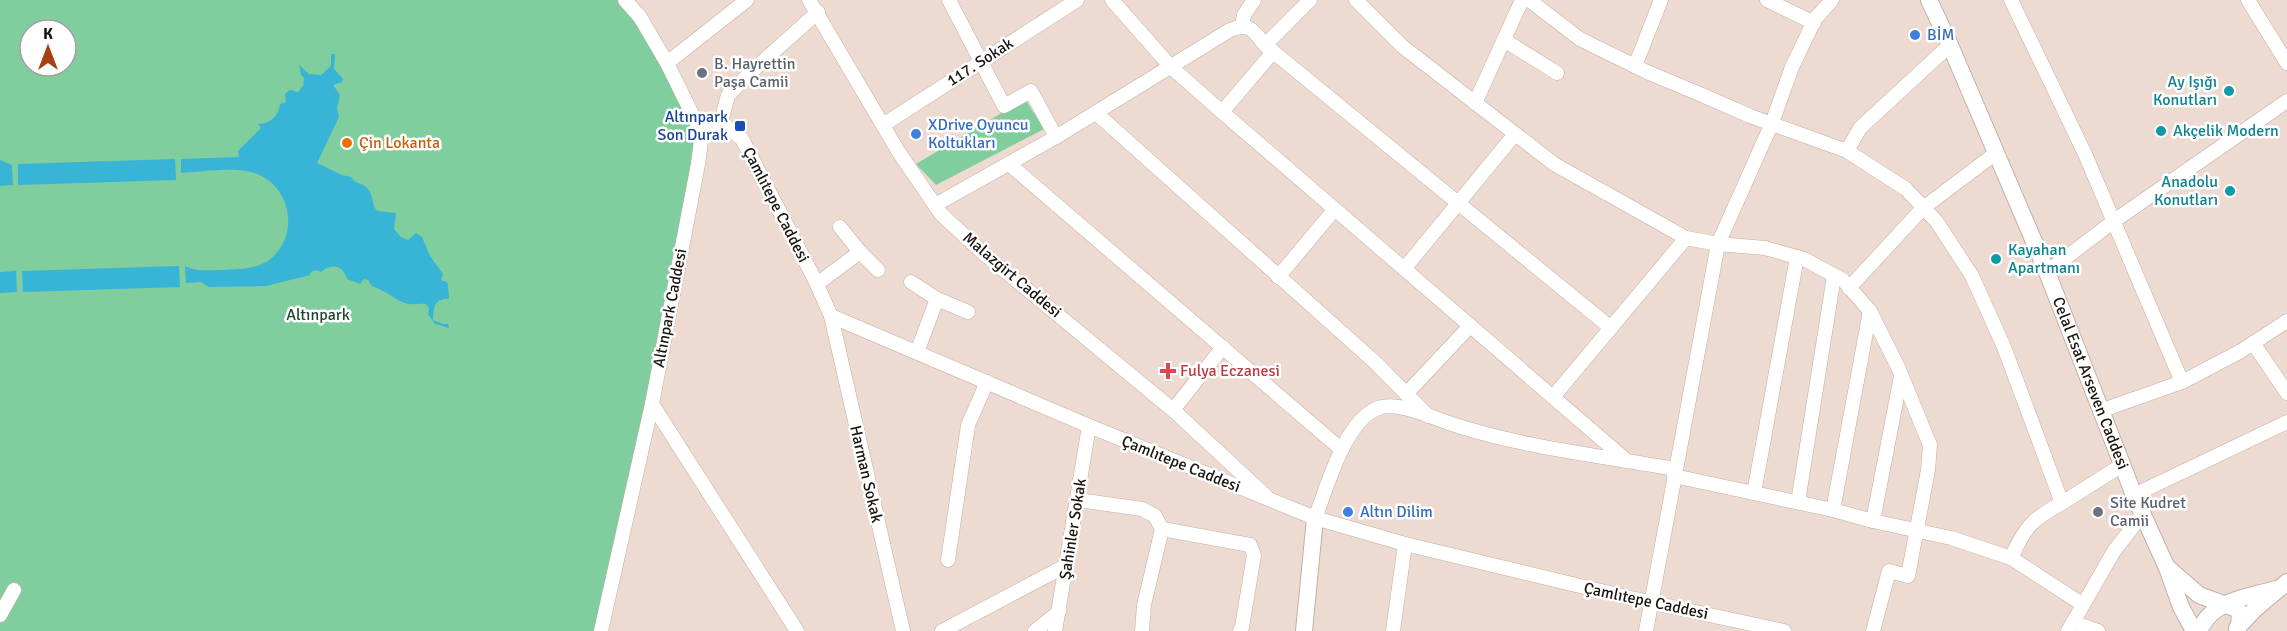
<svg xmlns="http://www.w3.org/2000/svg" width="2287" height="631" font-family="Signika,sans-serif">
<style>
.green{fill:#80ce9e;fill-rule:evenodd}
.water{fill:#37b4d6}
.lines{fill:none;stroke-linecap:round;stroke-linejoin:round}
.minor-casing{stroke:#c2afa5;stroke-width:15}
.major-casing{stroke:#c2afa5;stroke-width:18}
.minor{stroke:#fff;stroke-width:14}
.major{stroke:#fff;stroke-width:16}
.shop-dot{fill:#3f7fe0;stroke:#fff;stroke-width:2}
.worship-dot{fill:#6b7280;stroke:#fff;stroke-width:2}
.culture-dot{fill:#0f9aa8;stroke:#fff;stroke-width:2}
.transit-dot{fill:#1a4fb4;stroke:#fff;stroke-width:2}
.food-dot{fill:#e8710a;stroke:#fff;stroke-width:2}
.health-dot{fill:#e0444e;stroke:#fff;stroke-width:2}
.labels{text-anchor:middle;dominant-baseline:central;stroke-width:5;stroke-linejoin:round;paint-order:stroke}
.shop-label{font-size:16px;fill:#366cbe;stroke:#fff;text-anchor:start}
.street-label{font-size:16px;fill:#1a1410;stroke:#fff}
.worship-label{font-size:16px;fill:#5b616d;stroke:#fff;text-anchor:start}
.culture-label{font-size:16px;fill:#0d838f;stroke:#fff;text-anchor:end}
.transit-label{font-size:16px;fill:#164399;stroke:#fff;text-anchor:end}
.food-label{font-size:16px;fill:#c56008;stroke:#fff;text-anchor:start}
.park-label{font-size:16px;fill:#1f452e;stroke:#fff}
.health-label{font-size:16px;fill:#be3a42;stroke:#fff;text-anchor:start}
</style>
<rect width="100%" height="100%" fill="#eddad0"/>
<g class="green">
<path d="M0 0H625L640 17 701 141 601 631H0ZM30 30H66V66H30Z"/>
<polygon points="1025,99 1044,129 936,185 916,164"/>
</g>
<g class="water">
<path d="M331 54H335L334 69 343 79 342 82 333 85 340 95 337 108 339 117 317 163 342 175 351 177C356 185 362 182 367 188 374 195 371 204 377 211L396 213 394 229 401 237 408 240 416 233 422 237 430 256 443 274 441 280 447 282 448 284 449 299C433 298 434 309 433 320L443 324H448L449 328 435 324 428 314 429 308 426 304C418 303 411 306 402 302 392 297 384 290 372 286L368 280 364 279 360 284 347 279C343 265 331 263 321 272L316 270 311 272 310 275 266 286 209 287 201 282 186 283 185 266C197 272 208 270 221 270 237 269 252 270 266 262 303 238 291 182 251 172 231 167 201 172 181 173V159L239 157 238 151 261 128 258 124C271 123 278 117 280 104L286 102 285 94 290 90 298 92 303 86 304 78 301 75 299 65 309 74 321 75 331 66Z"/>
<polygon points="175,159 176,180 18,185 18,164"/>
<polygon points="0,160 12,165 13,185 0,186"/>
<polygon points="179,266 180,287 23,292 22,271"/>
<polygon points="16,271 17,292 0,293 0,272"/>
</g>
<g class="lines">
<defs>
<g id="minor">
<polyline points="809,0 898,151 941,214 983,253 1173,410 1266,496"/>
<polyline points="949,0 1004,106 1031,91 1056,137"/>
<polyline points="1112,0 1171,67 1222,112 1626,460"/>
<polyline points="1356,0 1402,46 1554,164 1686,238 1718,244 1765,248 1804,259 1843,280 1870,311 1898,367 1930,445 1928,470 1908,576 1889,571 1873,631"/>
<path d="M1529 0 1580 39 1647 72 1702 95 1750 116 1847 151 1906 189 1937 222 1972 276 2004 347 2062 503C2032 519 2025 527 2011 558"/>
<polyline points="1767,0 1814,23"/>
<polyline points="2011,0 2085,154 2182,382"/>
<polyline points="2248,0 2287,63"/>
<polyline points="1242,26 1244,15 1254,0"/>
<polyline points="1504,40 1557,73"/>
<polyline points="1265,45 1310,0"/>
<polyline points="667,63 747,0"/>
<polyline points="1635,66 1661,0"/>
<polyline points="1475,103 1522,0"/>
<polyline points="1222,112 1273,52"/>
<polyline points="1096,113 1377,364 1428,416"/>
<polyline points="883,125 1077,0"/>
<polyline points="698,126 726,126 742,139 815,280 831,316 1089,426 1315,518 1405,544 1626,597 1784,631"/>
<polyline points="720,126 728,95 751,72 818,12"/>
<polyline points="1847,151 1860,128 1950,45"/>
<polyline points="1009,164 1342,450"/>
<path d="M935 205 1056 137 1230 30C1251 22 1253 31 1265 45L1611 328"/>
<polyline points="860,252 878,270"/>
<polyline points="1404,269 1515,134"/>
<polyline points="2047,272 2114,221 2287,101"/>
<polyline points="1278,277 1335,209"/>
<polyline points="911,282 937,299 968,312"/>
<polyline points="817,284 860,252 840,227"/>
<polyline points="1849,288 1923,208 1996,153"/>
<polyline points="1870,311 1833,510 1873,521 1901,376"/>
<polyline points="831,316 903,631"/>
<polyline points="2253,343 2287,393"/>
<polyline points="917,352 937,299"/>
<polyline points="1406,394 1470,326"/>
<polyline points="1553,397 1686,238"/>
<polyline points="652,404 797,631"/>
<polyline points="1173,410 1223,347"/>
<polyline points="2100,411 2182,382 2241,351 2287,321"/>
<polyline points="1674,476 1833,510"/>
<polyline points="1754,493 1797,257"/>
<polyline points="2134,495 2287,422"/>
<polyline points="1078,500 1142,509 1155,516 1162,529 1144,605 1142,631"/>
<polyline points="1798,502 1834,276"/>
<polyline points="2062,503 2122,465"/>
<path d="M1315 518C1327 488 1344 423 1376 409 1398 399 1434 419 1455 425 1526 448 1602 456 1675 469"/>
<polyline points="1873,521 1951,538 2011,558 2082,604"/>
<polyline points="1162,529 1250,545 1254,555 1242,627 1240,631"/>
<polyline points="948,560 968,425 987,382"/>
<polyline points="0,615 14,590"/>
<polyline points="2073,622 2098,631"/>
<polyline points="601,631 652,404 698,164 701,141 698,126 667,63 640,17 625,0"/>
<polyline points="942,631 1067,565"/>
<polyline points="1035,631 1059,612"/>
<polyline points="1055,631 1089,426"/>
<polyline points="1393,631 1405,544"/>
<polyline points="1646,631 1718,244 1772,123 1792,67 1815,19 1832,0"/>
<polyline points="2068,631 2114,551 2142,515"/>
</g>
<g id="major">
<path id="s1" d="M1929 0 1950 45 2047 272 2134 495 2167 568 2181 607 2194 631"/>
<polyline points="2168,568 2199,595 2237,609 2240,613 2239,626"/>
<polyline points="2237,628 2255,609 2287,582"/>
<polyline points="1304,631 1315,518"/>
<path d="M2199 631C2213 599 2247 598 2276 589"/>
</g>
</defs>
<use href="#minor" class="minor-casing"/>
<use href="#major" class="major-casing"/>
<use href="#minor" class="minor"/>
<use href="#major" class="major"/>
</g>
<g class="shop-dot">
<circle cx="1915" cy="35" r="6"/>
<circle cx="916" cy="134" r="6"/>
<circle cx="1348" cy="512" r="6"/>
</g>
<g class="worship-dot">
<circle cx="702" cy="73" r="6"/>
<circle cx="2098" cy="512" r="6"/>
</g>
<g class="culture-dot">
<circle cx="2229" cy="91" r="6"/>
<circle cx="2161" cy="131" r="6"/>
<circle cx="2230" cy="191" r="6"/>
<circle cx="1996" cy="259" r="6"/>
</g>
<rect class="transit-dot" x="734" y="120" width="12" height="12" rx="3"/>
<circle class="food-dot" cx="347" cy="143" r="6"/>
<path class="health-dot" d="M1165 362h6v6h6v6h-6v6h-6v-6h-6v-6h6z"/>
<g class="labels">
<g class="shop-label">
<text x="1927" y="35">BİM</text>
<text x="928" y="125">XDrive Oyuncu<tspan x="928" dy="18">Koltukları</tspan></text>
<text x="1360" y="512">Altın Dilim</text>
</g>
<g class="street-label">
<text transform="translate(980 62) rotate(-33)">117. Sokak</text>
<text transform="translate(776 205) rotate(63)">Çamlıtepe Caddesi</text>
<text transform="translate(1012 275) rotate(40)">Malazgirt Caddesi</text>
<text transform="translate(670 308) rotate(-79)">Altınpark Caddesi</text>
<text stroke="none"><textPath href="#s1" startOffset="416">Celal Esat Arseven Caddesi</textPath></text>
<text transform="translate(1181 464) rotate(22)">Çamlıtepe Caddesi</text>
<text transform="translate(866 474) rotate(77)">Harman Sokak</text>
<text transform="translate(1073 529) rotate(-81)">Şahinler Sokak</text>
<text transform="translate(1646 601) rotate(12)">Çamlıtepe Caddesi</text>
</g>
<g class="worship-label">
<text x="714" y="64">B. Hayrettin<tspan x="714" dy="18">Paşa Camii</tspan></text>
<text x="2110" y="503">Site Kudret<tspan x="2110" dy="18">Camii</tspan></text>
</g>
<g class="culture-label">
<text x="2217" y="82">Ay Işığı<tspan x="2217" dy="18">Konutları</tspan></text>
<text x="2173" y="131" text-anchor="start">Akçelik Modern</text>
<text x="2218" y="182">Anadolu<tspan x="2218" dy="18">Konutları</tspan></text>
<text x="2008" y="250" text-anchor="start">Kayahan<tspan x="2008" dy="18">Apartmanı</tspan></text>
</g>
<g class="transit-label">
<text x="728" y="117">Altınpark<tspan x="728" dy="18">Son Durak</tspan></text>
</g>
<g class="food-label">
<text x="359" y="143">Çin Lokanta</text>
</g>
<g class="park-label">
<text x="318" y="315">Altınpark</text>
</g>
<g class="health-label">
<text x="1180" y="371">Fulya Eczanesi</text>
</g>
</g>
<g transform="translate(48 48)"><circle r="28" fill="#ffffff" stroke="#a3a19f" stroke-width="1.5"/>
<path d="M0-4.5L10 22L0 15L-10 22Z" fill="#a5410e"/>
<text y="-9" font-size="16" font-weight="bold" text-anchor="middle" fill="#1a1410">K</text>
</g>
</svg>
